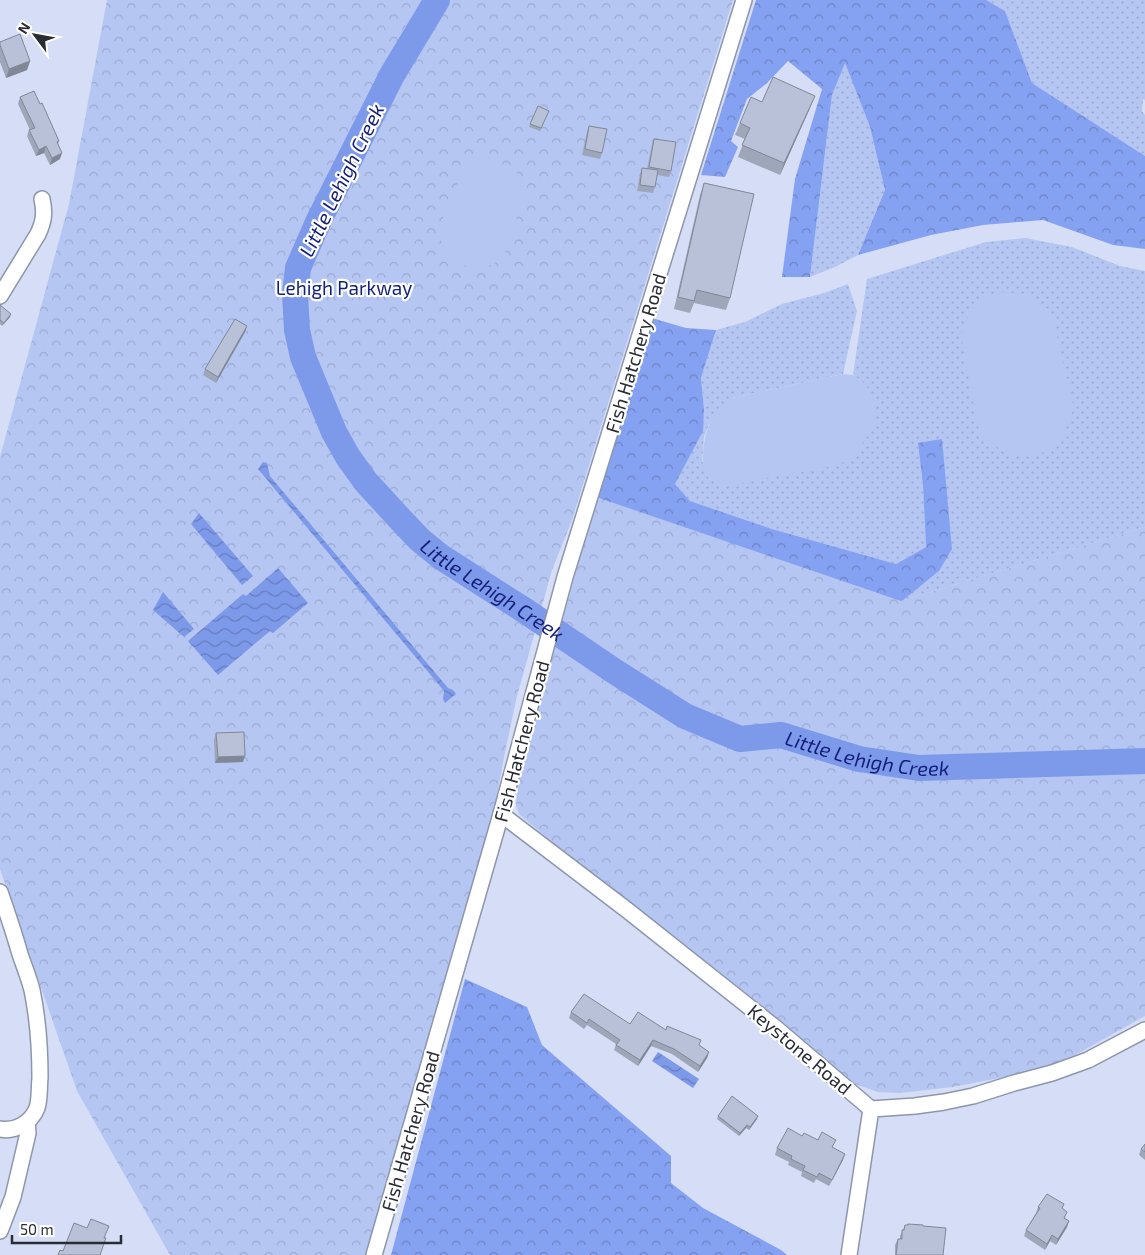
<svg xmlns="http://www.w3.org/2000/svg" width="1145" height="1255" font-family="'Exo 2',sans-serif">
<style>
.grass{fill:url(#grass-dots)}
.forest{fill:url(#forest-crowns)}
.park{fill:url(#park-crowns)}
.pitch{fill:#b5c6f3}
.water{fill:url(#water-waves)}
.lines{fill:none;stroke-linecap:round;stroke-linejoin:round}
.river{stroke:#7d99e9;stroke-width:26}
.minor-casing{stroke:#8d96ab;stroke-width:18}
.minor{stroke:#fff;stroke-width:15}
.wall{fill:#9ea6b9}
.shaded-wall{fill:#818796}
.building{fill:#b8c1d7;stroke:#818796}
.labels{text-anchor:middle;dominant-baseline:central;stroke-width:4.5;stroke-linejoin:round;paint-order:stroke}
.park-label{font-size:19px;fill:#15227d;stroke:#fff}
.street-label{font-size:19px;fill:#292c35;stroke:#fff}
.water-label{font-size:20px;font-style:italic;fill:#131e7a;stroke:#fff}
</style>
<defs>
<pattern id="grass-dots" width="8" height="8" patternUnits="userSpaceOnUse" patternTransform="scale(1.25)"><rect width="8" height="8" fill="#b5c6f3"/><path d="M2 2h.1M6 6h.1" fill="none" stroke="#9caad1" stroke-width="1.8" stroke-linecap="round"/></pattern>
<pattern id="forest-crowns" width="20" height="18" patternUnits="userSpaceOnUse" patternTransform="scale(1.25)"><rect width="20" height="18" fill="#85a1f1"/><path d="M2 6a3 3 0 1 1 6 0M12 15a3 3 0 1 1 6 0" fill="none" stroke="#6d83c4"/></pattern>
<pattern id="park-crowns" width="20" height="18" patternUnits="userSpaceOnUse" patternTransform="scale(1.25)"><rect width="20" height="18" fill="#b5c6f3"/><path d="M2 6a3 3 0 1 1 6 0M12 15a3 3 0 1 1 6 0" fill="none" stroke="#9caad1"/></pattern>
<pattern id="water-waves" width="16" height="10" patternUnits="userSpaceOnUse" patternTransform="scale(1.25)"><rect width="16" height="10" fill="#7d99e9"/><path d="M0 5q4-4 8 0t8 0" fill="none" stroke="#667dbe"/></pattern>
</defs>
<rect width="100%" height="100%" fill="#d5def6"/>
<g class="grass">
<polygon points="986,0 1145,0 1145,100 1143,99 1142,111 1145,115 1145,156 1032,83 1005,11"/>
<polygon points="845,62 870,127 885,190 858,255 835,267 810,277 832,95"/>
<polygon points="1025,238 1072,247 1120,266 1145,271 1145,527 901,601 939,571 918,443 923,486 926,547 896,564 772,529 690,501 675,484 702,431 704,410 701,378 716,330 745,322 782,304 824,293 848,284 857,311 843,374 732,398 709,424 704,437 702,462 863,383 853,375 867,279 986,242"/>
</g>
<g class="forest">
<polygon points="756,0 986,0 1005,11 1032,83 1145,156 1145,249 1113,245 1043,220 983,225 931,235 858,255 885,190 870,127 845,63 832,95 810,277 782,277 795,179 822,89 788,61 767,83 747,99 731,141 738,147 725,177 701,175"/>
<polygon points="655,319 686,328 716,330 701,378 704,410 703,431 675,484 690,501 772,529 896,564 926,547 923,486 918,443 942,439 952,549 939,571 902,601 1061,568 1145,730 596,497 648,330"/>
<polygon points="465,979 527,1007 542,1045 671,1156 671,1183 703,1208 781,1250 787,1255 391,1255"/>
</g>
<g class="park">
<polygon points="107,0 733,0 572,520 552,570 516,700 504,757 493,817 370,1255 170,1255 77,1091 0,869 0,457 69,204"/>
<polygon points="596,497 901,601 1145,527 1145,1016 1077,1054 1047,1066 1010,1076 953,1087 900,1093 878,1092 858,1085 844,1077 733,984 578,864 519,814 516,805 517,788"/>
</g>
<g class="pitch">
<path d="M482 159C490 159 495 161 502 164 518 170 524 178 525 195 520 207 516 219 512 232 511 237 509 244 506 250 492 279 449 270 441 240 441 237 439 232 440 229 441 220 449 205 453 196 461 175 460 169 482 159Z"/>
<polygon points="999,292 1026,294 1048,309 1053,319 1074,408 1064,434 1052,447 1040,454 1018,456 1005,453 983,436 977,425 961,336 965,321 975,305 986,297"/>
<path d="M843 374 853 375 863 383 871 392 877 412 876 420 858 451 839 465 729 485C721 484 711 482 705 474 702 469 703 460 703 455 705 429 711 413 732 398Z"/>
</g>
<g class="water">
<polygon points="263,462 267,463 270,476 448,688 453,690 456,694 445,703 443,699 444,691 258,469"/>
<polygon points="199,513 253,576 242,585 191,524"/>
<polygon points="278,568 308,603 273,633 270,631 218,675 188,641 243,594 246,596"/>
<polygon points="163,592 194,629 184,637 153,610"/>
<polygon points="658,1052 699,1079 693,1088 652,1061"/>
</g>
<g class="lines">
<path class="river" id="s1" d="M437 0 392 75 319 220 298 268 295 294 297 330 303 357 334 432 348 457 366 482 400 519 420 540 441 557 527 612 614 671 685 716 740 739 781 735 859 759 919 768 1145 761"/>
<defs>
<g id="minor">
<path d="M0 296 38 234C44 221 45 213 42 199"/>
<polyline points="501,814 627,910 777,1029 871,1109 915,1106 944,1102 973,1096 1014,1083 1052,1073 1088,1060 1145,1030"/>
<path d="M0 892C7 912 14 933 20 954 24 966 29 978 32 990 38 1019 40 1048 40 1078 39 1087 40 1099 37 1108 31 1123 15 1132 0 1129"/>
<polyline points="0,1231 13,1197 28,1133 27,1122"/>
<polyline points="374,1255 501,814 565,577 744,0"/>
<polyline points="849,1255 871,1109"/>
</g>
</defs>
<use href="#minor" class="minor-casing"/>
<use href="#minor" class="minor"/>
</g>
<g class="wall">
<polygon points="0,42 30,61 27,70 6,78 0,62"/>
<polygon points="20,97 40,104 59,141 58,144 60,159 50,165 44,153 36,156 27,136 29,130 30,130 18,104"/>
<polygon points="762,102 810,108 780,175 738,157 745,139 735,135 740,123"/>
<polygon points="538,106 549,111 540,131 529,127"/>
<polygon points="589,126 602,153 600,159 582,155 587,132"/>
<polygon points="654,139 671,171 669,177 657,175 655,187 653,193 637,191 640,174 642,168 647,169 652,145"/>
<polygon points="704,183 730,298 726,310 694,303 690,313 674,309 700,195"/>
<polygon points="0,305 10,317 2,326 0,324"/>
<polygon points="247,326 245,332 216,383 203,375 205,369"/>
<polygon points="216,733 243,762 215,763 214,740"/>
<polygon points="571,1012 666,1030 699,1045 709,1052 707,1058 698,1072 672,1054 651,1046 638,1066 614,1050 616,1044 587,1025 584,1029 569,1018"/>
<polygon points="718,1116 757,1119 749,1130 746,1128 739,1136 717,1119"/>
<polygon points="1145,1144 1145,1160 1139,1155 1141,1149"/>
<polygon points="777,1148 832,1148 843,1160 829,1186 816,1179 814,1183 801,1176 802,1172 788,1165 789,1162 775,1155"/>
<polygon points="1038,1207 1063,1209 1065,1218 1069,1221 1067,1227 1056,1245 1050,1241 1045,1250 1024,1236 1026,1230 1036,1213"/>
<polygon points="905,1225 923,1226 943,1255 895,1255 895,1245 898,1239 900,1239 900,1236"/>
</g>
<g class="shaded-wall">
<polygon points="30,61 27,70 6,78 9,69"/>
<polygon points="815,96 810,108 780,175 784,163"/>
<polygon points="46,146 44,153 36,156 39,150"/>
<polygon points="62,153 60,159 50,165 52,158"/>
<polygon points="11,314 10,317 2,326 4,323"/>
<polygon points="247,326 245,332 216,383 218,377"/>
<polygon points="245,756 243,762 215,763 218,757"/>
<polygon points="653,1040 651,1046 638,1066 640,1060"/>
<polygon points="709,1052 707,1058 698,1072 700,1066"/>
<polygon points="758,1116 757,1119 749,1130 750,1127"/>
<polygon points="747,1125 746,1128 739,1136 740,1133"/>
<polygon points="845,1154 843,1160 829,1186"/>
<polygon points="1069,1221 1067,1227 1056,1245 1058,1239"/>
<polygon points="1052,1235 1050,1241 1045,1250 1047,1244"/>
</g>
<g class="building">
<polygon points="20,34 30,61 9,69 0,45 0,42"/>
<polygon points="773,77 815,96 784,163 742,145 750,128 740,123 751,97 762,102"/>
<polygon points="34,91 40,104 42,103 59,141 57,142 62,153 52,158 46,146 39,150 29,130 35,128 20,97"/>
<polygon points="538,106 549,111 541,128 530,124"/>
<polygon points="589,126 607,129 602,153 585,149"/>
<polygon points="654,139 676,142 671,171 649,167"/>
<polygon points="642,168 658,170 655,187 640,185"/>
<polygon points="704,183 754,194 730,298 697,290 694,301 678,297"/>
<polygon points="0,305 11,314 4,323 0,320"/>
<polygon points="235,319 247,326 218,377 205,369"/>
<polygon points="244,732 245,756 218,757 216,733"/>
<polygon points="584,994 630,1024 638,1012 666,1030 667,1026 701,1040 699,1045 709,1052 700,1066 674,1049 653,1040 640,1060 616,1045 620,1040 589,1019 587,1023 571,1012"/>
<polygon points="732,1096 758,1116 750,1127 747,1125 740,1133 718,1116"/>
<polygon points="788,1128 802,1136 804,1133 818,1140 822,1132 836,1140 832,1147 845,1154 832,1180 819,1173 817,1177 803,1170 805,1166 791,1159 792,1156 777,1148"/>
<polygon points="1145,1144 1145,1152 1141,1149"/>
<polygon points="1047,1194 1064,1204 1062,1208 1067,1212 1064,1218 1069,1221 1058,1239 1052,1235 1047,1244 1026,1230 1040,1208 1038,1207"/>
<polygon points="91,1219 109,1226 104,1238 106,1238 100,1255 58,1255 60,1250 63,1251 74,1223 87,1228"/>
<polygon points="908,1224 923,1225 923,1226 946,1228 943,1255 896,1255 898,1239 902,1239 902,1230 904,1230 905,1225 908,1225"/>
</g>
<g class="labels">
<g class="park-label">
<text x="344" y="287">Lehigh Parkway</text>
</g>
<g class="street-label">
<text transform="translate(635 353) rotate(-73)">Fish Hatchery Road</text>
<text transform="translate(521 741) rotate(-75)">Fish Hatchery Road</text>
<text transform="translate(800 1049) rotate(40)">Keystone Road</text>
<text transform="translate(410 1131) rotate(-74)">Fish Hatchery Road</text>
</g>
<g class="water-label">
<text transform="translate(341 180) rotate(-64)">Little Lehigh Creek</text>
<text stroke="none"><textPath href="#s1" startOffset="700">Little Lehigh Creek</textPath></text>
<text stroke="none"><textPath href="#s1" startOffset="1120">Little Lehigh Creek</textPath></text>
</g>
</g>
<g transform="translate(35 35) rotate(302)" stroke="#ffffff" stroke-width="4" paint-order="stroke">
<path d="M0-4L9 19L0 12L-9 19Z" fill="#292c35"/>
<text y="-8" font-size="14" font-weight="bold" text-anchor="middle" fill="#292c35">N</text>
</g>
<path d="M12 1235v8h109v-8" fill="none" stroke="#292c35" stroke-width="2.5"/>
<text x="20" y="1235" font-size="15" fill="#292c35" stroke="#ffffff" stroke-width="4" paint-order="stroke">50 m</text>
</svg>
